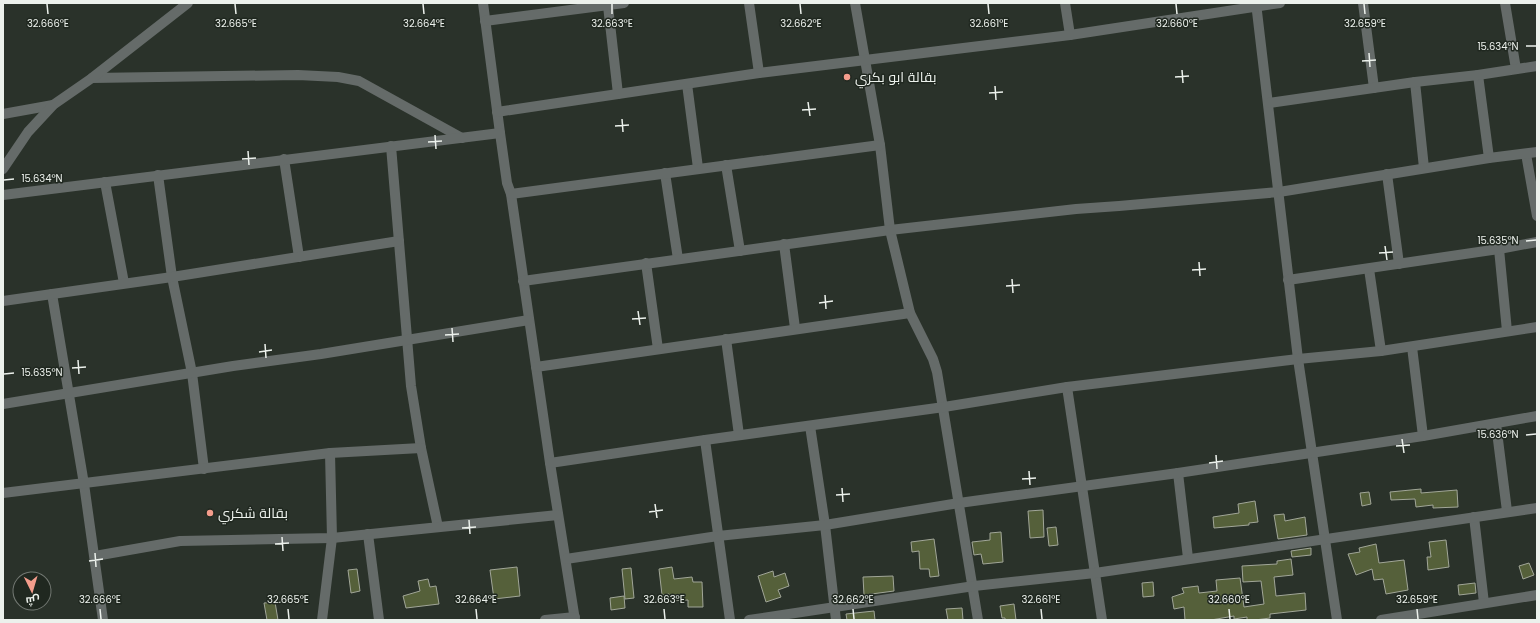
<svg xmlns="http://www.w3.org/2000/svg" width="1540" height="623" font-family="Poppins,Cairo,sans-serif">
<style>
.building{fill:#55603a;stroke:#a1a698}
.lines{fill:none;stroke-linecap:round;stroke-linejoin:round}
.minor{stroke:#656b69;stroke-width:10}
.ticks{fill:none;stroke:#ecf1ec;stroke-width:1.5}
.poi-dot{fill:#f49d8c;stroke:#202820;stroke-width:1.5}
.labels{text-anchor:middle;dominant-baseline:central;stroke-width:3;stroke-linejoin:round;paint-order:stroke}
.poi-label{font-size:14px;fill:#ecf1ec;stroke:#202820;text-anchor:start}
.ticks-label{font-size:10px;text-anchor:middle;fill:#ecf1ec;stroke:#202820;stroke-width:3;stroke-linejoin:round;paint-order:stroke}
</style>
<rect width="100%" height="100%" fill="#2a322a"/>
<g class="building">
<polygon points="1421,489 1421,493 1457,490 1458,507 1433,508 1433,505 1416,507 1415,499 1391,500 1390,492"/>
<polygon points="1369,492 1371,504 1362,506 1360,493"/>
<polygon points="1255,501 1258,522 1249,523 1249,525 1214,528 1213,517 1239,513 1238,504"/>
<polygon points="1043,510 1044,537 1030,538 1028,511"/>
<polygon points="1284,514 1285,521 1305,517 1307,535 1278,539 1274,515"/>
<polygon points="1056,527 1058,545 1049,546 1047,528"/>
<polygon points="1001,532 1003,562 983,564 981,554 974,555 972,542 990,540 990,533"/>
<polygon points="934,539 939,576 930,577 929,569 920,569 919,551 912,552 911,542"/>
<polygon points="1446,540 1449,567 1428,570 1427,557 1431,557 1429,542"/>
<polygon points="1376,544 1379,563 1404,560 1408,590 1386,594 1383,579 1374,580 1372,569 1356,575 1348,554 1360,552 1359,548"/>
<polygon points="1311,548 1311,555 1292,557 1291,551"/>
<polygon points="1291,559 1293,575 1274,577 1276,596 1305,593 1306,610 1270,614 1270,618 1255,620 1247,620 1247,617 1234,619 1234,616 1211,620 1185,620 1184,607 1174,609 1172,597 1184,593 1182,588 1198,586 1199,593 1217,591 1216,580 1240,578 1244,607 1264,604 1261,581 1243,582 1242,566 1277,564 1277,561"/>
<polygon points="1529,563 1534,575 1523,579 1519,566"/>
<polygon points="517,567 520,596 494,599 490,570"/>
<polygon points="672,567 674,579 692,577 693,582 702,582 703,607 688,607 688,600 669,601 669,594 662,595 659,569"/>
<polygon points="631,568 634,598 625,599 622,569"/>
<polygon points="357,569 360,591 351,593 348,570"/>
<polygon points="773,571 774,577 785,573 789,586 778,590 781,597 766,602 758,576"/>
<polygon points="893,576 894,591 864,595 863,577"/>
<polygon points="428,579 430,587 436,586 439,604 406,608 403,596 420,591 418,581"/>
<polygon points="1153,582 1154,596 1143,597 1142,583"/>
<polygon points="1475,583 1476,593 1459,595 1458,585"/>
<polygon points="624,596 625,608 611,610 610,598"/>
<polygon points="275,602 278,620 267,620 264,603"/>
<polygon points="1014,604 1016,620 1005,620 1005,618 1002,618 1000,606"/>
<polygon points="962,608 963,620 948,620 946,609"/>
<polygon points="874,611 875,620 847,620 846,614"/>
</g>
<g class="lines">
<g class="minor">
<polyline points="483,3 500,133 507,183 511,194 550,463 575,620"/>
<polyline points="749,3 759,73"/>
<polyline points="855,3 880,145 890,230 910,313 933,359 937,372 978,620"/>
<polyline points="1065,3 1070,35"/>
<polyline points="1256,3 1298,359 1337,620"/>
<polyline points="1363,3 1374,88"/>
<polyline points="1505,3 1516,69"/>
<polyline points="608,6 618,94"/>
<polyline points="485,21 624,3"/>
<polyline points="1478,75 1489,158"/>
<polyline points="92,78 298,75 338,77 359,81 462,138"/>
<polyline points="1415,82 1424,168"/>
<polyline points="687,84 698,168"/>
<polyline points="1269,103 1415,82 1478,75 1537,66"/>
<polyline points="497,112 759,73 1070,35 1280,3"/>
<polyline points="3,114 53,105"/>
<polyline points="391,146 411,386 421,448 438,527"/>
<polyline points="1526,154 1537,216"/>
<polyline points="284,159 299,257"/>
<polyline points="726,165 740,251"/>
<polyline points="3,169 28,132 53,105 92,78 188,3"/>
<polyline points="665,173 678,259"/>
<polyline points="1387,174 1399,264"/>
<polyline points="158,175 172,277 192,373 204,469"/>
<polyline points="105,182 124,283"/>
<polyline points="511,194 880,145"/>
<polyline points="3,195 500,133"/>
<polyline points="784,244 795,328"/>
<polyline points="1499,249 1507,331"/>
<polyline points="646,263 658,349"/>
<polyline points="1369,269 1381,351"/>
<polyline points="1288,280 1499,249 1537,242"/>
<polyline points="523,281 890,230 1076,209 1119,206 1279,192 1489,158 1537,152"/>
<polyline points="52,294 84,484 103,620"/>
<polyline points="3,301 172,277 399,241"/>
<polyline points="726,339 739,435"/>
<polyline points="1412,347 1423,436"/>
<polyline points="536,367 910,313"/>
<polyline points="1067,387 1102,620"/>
<polyline points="3,404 233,366 321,354 529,320"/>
<polyline points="1496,424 1507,511"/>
<polyline points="810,426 825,525 836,620"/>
<polyline points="705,440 730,620"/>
<polyline points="550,463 705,440 944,407 1067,387 1298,359 1381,351 1537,327"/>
<polyline points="1178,473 1188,558"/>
<polyline points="3,493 330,453 421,448"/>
<polyline points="1474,517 1484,603"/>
<polyline points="368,534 379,620"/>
<polyline points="95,556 180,541 332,538 558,515"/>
<polyline points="566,559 718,536 825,525 959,503 1178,473 1423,436 1537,416"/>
<polyline points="322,620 332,538 330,453"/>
<polyline points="545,620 575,617"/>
<polyline points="749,620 974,586 1095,573 1537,508"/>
<polyline points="1381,620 1537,595"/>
</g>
</g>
<path class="ticks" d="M47 4 48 14M235 4 236 14M423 4 424 14M612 4V14M800 4 801 14M988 4 989 14M1176 4 1177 14M1364 4 1365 14M1526 46H1536M1369 53 1370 67M1362 61 1376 60M1182 70 1183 83M1175 77 1189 76M995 86 996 100M989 93 1003 92M808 102 810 116M802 110 816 109M622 119 623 132M615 126 629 125M435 135 436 149M428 142 442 141M248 151 249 165M242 159 256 158M4 180 14 179M1526 241 1536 240M1385 246 1387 260M1379 253 1393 252M1199 262 1200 276M1192 270 1206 269M1012 279 1013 293M1006 286 1020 285M825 295 826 309M819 303 833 301M638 311 640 325M632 319 646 318M452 328 453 342M445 335 459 334M265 344 266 358M259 352 272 350M78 360 79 374M72 368 86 367M4 374 14 373M1526 435 1536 434M1402 439 1404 453M1396 446 1410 445M1216 455 1217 469M1209 463 1223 461M1029 471 1030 485M1022 479 1036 478M842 488 843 502M836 495 850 494M655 504 657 518M649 512 663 510M469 520 470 534M462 528 476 527M282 537 283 551M275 544 289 543M95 553 96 567M89 561 103 559M100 609 101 619M288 609 289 619M476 609 477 619M664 609 665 619M853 609 854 619M1041 609 1042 619M1229 609 1230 619M1417 609 1418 619"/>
<g class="poi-dot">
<circle cx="847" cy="77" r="4"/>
<circle cx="210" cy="513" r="4"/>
</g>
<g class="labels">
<g class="poi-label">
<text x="855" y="77">بقالة ابو بكري</text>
<text x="218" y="513">بقالة شكري</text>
</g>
</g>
<g class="ticks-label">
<text x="48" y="27">32.666°E</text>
<text x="236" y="27">32.665°E</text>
<text x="424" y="27">32.664°E</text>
<text x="612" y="27">32.663°E</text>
<text x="801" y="27">32.662°E</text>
<text x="989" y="27">32.661°E</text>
<text x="1177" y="27">32.660°E</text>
<text x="1365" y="27">32.659°E</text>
<text x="1498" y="50">15.634°N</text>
<text x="42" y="182">15.634°N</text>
<text x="1498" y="244">15.635°N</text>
<text x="42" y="376">15.635°N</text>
<text x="1498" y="438">15.636°N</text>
<text x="100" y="603">32.666°E</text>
<text x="288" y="603">32.665°E</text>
<text x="476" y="603">32.664°E</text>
<text x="664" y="603">32.663°E</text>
<text x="853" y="603">32.662°E</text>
<text x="1041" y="603">32.661°E</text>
<text x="1229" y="603">32.660°E</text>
<text x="1417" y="603">32.659°E</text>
</g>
<rect width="1540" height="623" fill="none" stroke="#ecf1ec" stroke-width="8"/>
<g transform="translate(32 591) rotate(175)"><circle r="19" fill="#202820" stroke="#727872"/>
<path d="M0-3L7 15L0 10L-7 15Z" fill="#f49d8c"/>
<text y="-6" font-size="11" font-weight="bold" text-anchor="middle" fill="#ecf1ec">ش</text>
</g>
</svg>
